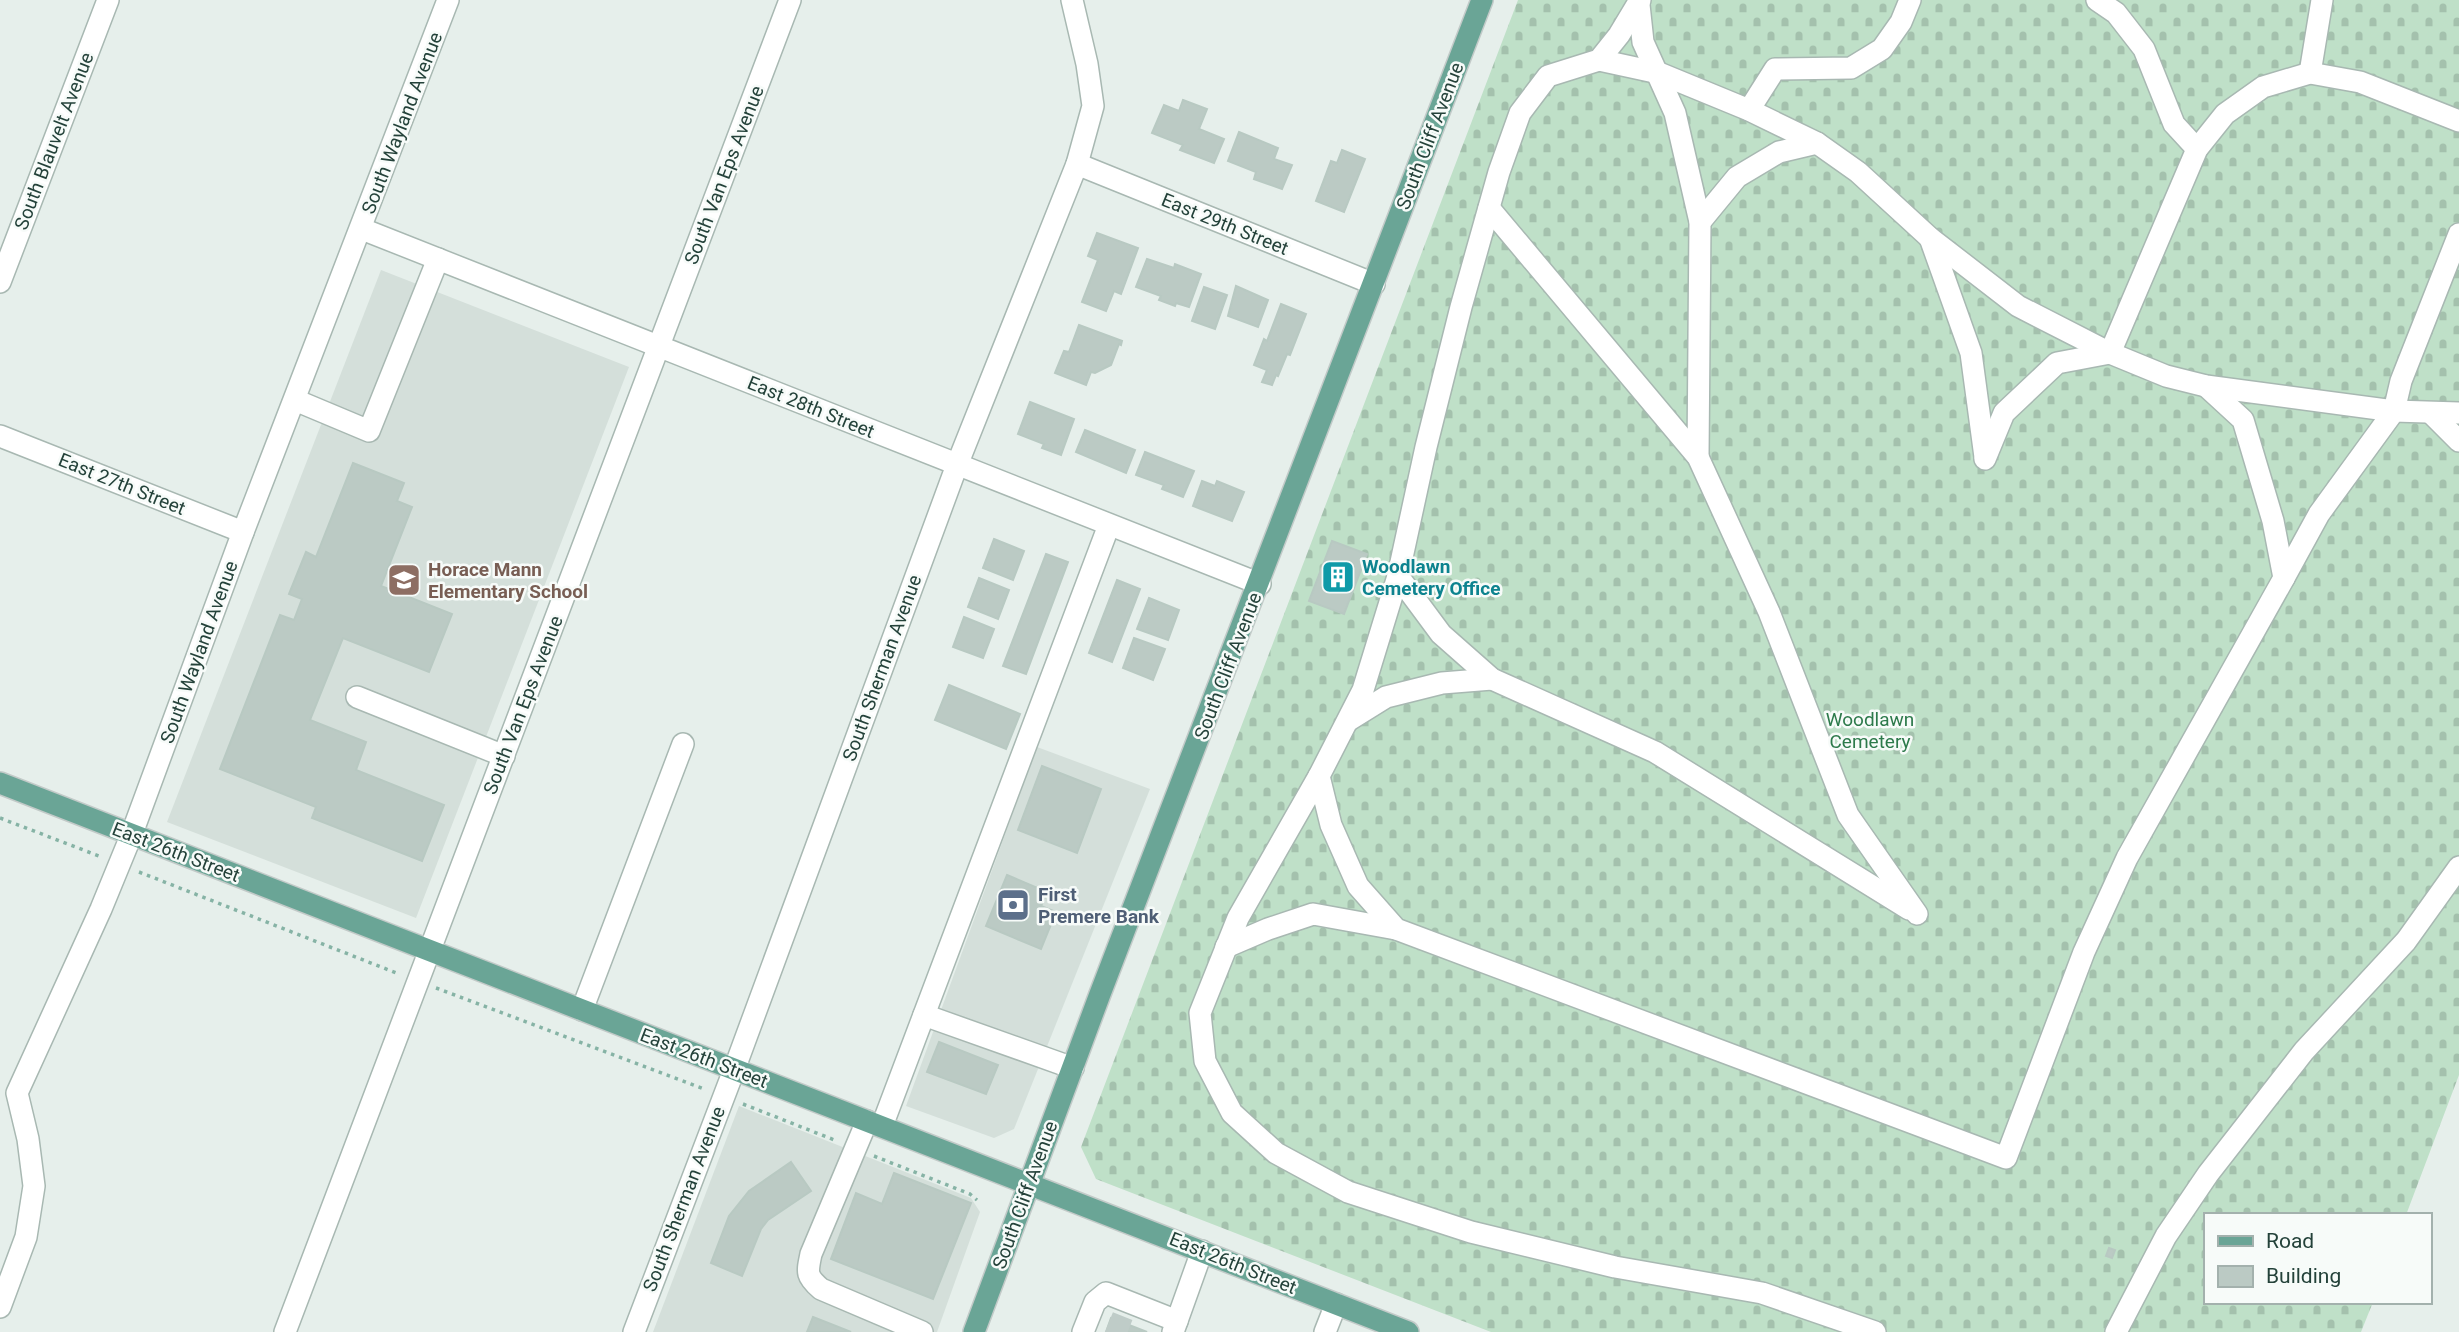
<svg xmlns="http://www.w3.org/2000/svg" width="2459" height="1332" font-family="Roboto,sans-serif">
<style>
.built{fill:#d4dfda}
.cemetery{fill:url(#cemetery-stones)}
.building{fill:#bbcac4;stroke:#b8c9c2;stroke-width:2}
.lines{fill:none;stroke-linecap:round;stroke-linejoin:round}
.minor-tunnel{stroke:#bfccc8;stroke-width:21;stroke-dasharray:21 10;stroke-linecap:butt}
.minor-casing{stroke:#a8b8b2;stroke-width:24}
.major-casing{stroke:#c2cac8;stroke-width:24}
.path{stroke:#86b3a5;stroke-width:3.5;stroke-dasharray:3.5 5;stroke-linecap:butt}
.minor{stroke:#fff;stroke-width:21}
.major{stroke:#6aa596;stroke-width:21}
.labels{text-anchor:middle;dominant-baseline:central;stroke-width:5;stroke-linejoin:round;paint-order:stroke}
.street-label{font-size:19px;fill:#24423a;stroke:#f7fbf9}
.culture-label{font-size:19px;font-weight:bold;fill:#0d838f;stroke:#f7fbf9;text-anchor:start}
.education-label{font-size:19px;font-weight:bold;fill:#785e54;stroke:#f7fbf9;text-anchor:start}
.park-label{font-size:19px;fill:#2d7a4b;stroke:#f7fbf9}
.service-label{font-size:19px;font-weight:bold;fill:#4e5e75;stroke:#f7fbf9;text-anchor:start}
</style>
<defs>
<pattern id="cemetery-stones" width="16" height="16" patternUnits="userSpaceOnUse" patternTransform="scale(1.75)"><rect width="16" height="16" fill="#bfe0c8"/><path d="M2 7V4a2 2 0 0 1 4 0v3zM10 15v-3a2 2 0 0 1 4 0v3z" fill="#a4c1ad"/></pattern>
</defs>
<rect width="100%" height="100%" fill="#e6efeb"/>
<g class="built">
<polygon points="381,270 629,367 416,918 167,822"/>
<polygon points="1037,747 1150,789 1014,1129 994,1138 906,1106"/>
<polygon points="739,1106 971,1198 980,1212 937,1332 653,1332"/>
</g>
<polygon class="cemetery" points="1518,0 2459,0 2459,1075 2406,1215 2205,1215 2205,1302 2373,1302 2361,1332 1491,1332 1096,1179 1081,1147"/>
<g class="building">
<polygon points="1183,100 1207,109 1199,129 1224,139 1214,163 1180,150 1183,145 1152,133 1164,105 1179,111"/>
<polygon points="1239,132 1278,148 1274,159 1292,165 1282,189 1254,179 1256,172 1228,161"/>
<polygon points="1342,150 1365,159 1344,212 1316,201 1331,161 1337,163"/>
<polygon points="1097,233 1138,248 1121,294 1114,291 1106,311 1082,302 1098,260 1088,256"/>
<polygon points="1147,259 1174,268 1175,264 1201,274 1189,307 1176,303 1175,306 1159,300 1161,296 1136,287"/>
<polygon points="1236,286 1268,300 1258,327 1228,316"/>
<polygon points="1204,287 1227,295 1215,329 1192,321"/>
<polygon points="1281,304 1306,314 1290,355 1287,354 1278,376 1276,375 1272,385 1262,382 1267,370 1254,365 1264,339 1267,341"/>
<polygon points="1079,325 1122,341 1121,345 1119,344 1111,365 1095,373 1091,372 1086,385 1055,373 1064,351 1069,352"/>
<polygon points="1030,402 1074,419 1061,455 1042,448 1044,444 1018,434"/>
<polygon points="1085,430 1135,450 1126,473 1076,452"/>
<polygon points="1145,452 1194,471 1183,497 1162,489 1164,485 1136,475"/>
<polygon points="353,463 404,483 397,501 412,507 381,586 452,614 429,672 343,638 310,720 366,742 356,770 444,805 422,861 312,818 316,807 220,769 280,615 294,620 302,599 289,594 306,552 316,557"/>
<polygon points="1202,481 1215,486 1217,481 1244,492 1232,521 1193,506"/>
<polygon points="994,539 1024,551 1013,580 983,568"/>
<polygon points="1332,541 1367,554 1344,614 1309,601"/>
<polygon points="1046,554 1068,562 1026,674 1003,666"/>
<polygon points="979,578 1009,590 998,619 968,607"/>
<polygon points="1117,580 1140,589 1112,662 1089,653"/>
<polygon points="1149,598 1179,610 1168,640 1137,629"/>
<polygon points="964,617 994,629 983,658 953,647"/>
<polygon points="1134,638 1165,649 1153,680 1123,668"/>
<polygon points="949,685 1020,714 1006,749 935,720"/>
<polygon points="1042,766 1101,789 1077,853 1018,830"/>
<polygon points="1007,875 1047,892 1041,906 1056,912 1041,949 986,926"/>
<polygon points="939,1042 998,1065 986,1094 927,1072"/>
<polygon points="791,1162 811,1191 768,1220 761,1229 742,1276 711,1263 729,1216 749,1191"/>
<polygon points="894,1173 971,1203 933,1299 831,1259 856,1193 882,1204"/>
<polygon points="2109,1248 2115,1250 2112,1258 2106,1256"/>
<polygon points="813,1317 851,1332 807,1332"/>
<polygon points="1111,1318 1147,1332 1106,1332"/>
</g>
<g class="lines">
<polyline class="minor-tunnel" points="1109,1322 1134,1332"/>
<defs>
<g id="minor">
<polyline points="1640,0 1619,35 1599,60 1548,76 1520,113 1499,172 1461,307 1426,447 1398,576 1363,690 1319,776 1238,918 1200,1013 1205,1061 1232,1113 1276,1153 1348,1192 1471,1232 1615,1267 1762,1293 1875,1332"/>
<polyline points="2097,0 2116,13 2144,49 2174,124 2197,149"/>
<polyline points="1639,5 1643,42 1675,113 1700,222 1698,457"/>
<polyline points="1599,60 1659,73 1749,110 1817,143 1858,172 1930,238 2018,306 2110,353 2166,376 2206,386 2394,411 2459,413"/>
<polyline points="2310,73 2322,0"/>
<polyline points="1749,110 1775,69 1851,68 1882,49 1901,22 1910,0"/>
<polyline points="1077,164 1374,284"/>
<polyline points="1489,208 1698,457 1769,612 1848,815 1917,914"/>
<polyline points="1700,222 1737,177 1779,152 1817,143"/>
<polyline points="362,229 1260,584"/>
<polyline points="1930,238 1971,353 1985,457"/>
<polyline points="0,282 108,0"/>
<polyline points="295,400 369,431 438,259"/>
<polyline points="2431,413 2459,441"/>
<polyline points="0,436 243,532"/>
<polyline points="1985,459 2004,413 2057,363 2110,353 2197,149 2225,114 2263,87 2310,73 2360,82 2459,121"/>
<polyline points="1398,576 1441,634 1492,679 1655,752 1909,909"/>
<polyline points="2284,578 2319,514 2394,411 2401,381 2459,234"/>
<polyline points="357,697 504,756"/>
<polyline points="1349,720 1386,697 1442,683 1492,679"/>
<polyline points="1319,776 1331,825 1358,886 1396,929 2006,1158 2084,952 2127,858 2284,578 2273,521 2243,420 2206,386"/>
<polyline points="1226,947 1268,929 1313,914 1396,929"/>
<polyline points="582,1010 683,744"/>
<polyline points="924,1015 1073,1068"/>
<path d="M867 1121 811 1254C807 1273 806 1276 821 1289L922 1332"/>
<polyline points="882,1126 1109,525"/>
<polyline points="0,1307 26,1237 34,1186 28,1139 17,1093 101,909 131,836 243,532 448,0"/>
<polyline points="285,1332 790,0"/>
<polyline points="634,1332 734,1070 957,465 1077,164 1093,106 1087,64 1072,0"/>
<polyline points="1083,1332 1095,1302 1106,1293 1177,1321"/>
<polyline points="1173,1332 1202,1251"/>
<polyline points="1325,1332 1336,1304"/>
<polyline points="2116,1332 2166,1236 2208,1174 2304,1051 2406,941 2459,867"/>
</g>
<g id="major">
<polyline points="0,783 1408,1332"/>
<polyline points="974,1332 1100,994 1482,0"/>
</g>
</defs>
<use href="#minor" class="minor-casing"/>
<use href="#major" class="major-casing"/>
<g class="path">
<polyline points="0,818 99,856"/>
<polyline points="139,872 399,974"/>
<polyline points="436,988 704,1089"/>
<polyline points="743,1104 837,1141"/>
<polyline points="874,1156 970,1194 977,1200"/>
</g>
<use href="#minor" class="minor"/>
<use href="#major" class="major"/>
</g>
<defs>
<symbol id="building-square" viewBox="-11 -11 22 22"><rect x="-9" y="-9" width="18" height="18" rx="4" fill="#0f9aa8" stroke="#f7fbf9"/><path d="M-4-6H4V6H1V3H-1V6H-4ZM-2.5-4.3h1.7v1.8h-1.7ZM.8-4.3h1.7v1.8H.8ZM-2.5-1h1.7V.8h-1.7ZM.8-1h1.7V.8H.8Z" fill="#fff"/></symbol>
<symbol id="school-square" viewBox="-11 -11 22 22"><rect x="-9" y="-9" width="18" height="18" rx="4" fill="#8d6e63" stroke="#f7fbf9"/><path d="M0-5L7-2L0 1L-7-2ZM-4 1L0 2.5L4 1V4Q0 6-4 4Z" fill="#fff"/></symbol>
<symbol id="bank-square" viewBox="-11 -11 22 22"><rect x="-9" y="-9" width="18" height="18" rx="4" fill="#5c6f8a" stroke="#f7fbf9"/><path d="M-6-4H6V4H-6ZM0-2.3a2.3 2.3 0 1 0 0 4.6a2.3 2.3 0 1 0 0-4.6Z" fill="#fff"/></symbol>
</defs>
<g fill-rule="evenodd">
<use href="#building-square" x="1319" y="558" width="38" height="38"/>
<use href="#school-square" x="385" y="561" width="38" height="38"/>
<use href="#bank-square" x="994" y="886" width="38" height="38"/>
</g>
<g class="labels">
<g class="street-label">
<text transform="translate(402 123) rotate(-69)">South Wayland Avenue</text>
<text transform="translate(1430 136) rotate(-69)">South Cliff Avenue</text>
<text transform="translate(54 141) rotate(-69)">South Blauvelt Avenue</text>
<text transform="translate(724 175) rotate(-69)">South Van Eps Avenue</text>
<text transform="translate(1225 224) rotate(22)">East 29th Street</text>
<text transform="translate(811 407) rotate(22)">East 28th Street</text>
<text transform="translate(122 484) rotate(22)">East 27th Street</text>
<text transform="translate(199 652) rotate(-70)">South Wayland Avenue</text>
<text transform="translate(1228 666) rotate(-69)">South Cliff Avenue</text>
<text transform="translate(882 668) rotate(-70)">South Sherman Avenue</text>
<text transform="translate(523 705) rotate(-69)">South Van Eps Avenue</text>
<text transform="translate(176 852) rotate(21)">East 26th Street</text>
<text transform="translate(704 1058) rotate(21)">East 26th Street</text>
<text transform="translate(1025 1195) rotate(-70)">South Cliff Avenue</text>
<text transform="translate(684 1199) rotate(-69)">South Sherman Avenue</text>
<text transform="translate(1233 1263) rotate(22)">East 26th Street</text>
</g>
<g class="culture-label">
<text x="1362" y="566">Woodlawn<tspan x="1362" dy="22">Cemetery Office</tspan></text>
</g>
<g class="education-label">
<text x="428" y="569">Horace Mann<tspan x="428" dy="22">Elementary School</tspan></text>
</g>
<g class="park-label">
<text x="1870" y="719">Woodlawn<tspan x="1870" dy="22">Cemetery</tspan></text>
</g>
<g class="service-label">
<text x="1038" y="894">First<tspan x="1038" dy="22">Premere Bank</tspan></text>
</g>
</g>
<rect x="2204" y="1213" width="228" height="91" fill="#f7fbf9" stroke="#a3b1ad" stroke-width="2"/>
<rect x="2218" y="1236" width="35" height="10" fill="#6aa596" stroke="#a3b1ad" stroke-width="2"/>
<text x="2266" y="1248" font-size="21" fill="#24423a">Road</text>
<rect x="2218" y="1266" width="35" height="21" fill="#bbcac4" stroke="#a3b1ad" stroke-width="2"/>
<text x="2266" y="1283" font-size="21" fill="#24423a">Building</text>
</svg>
